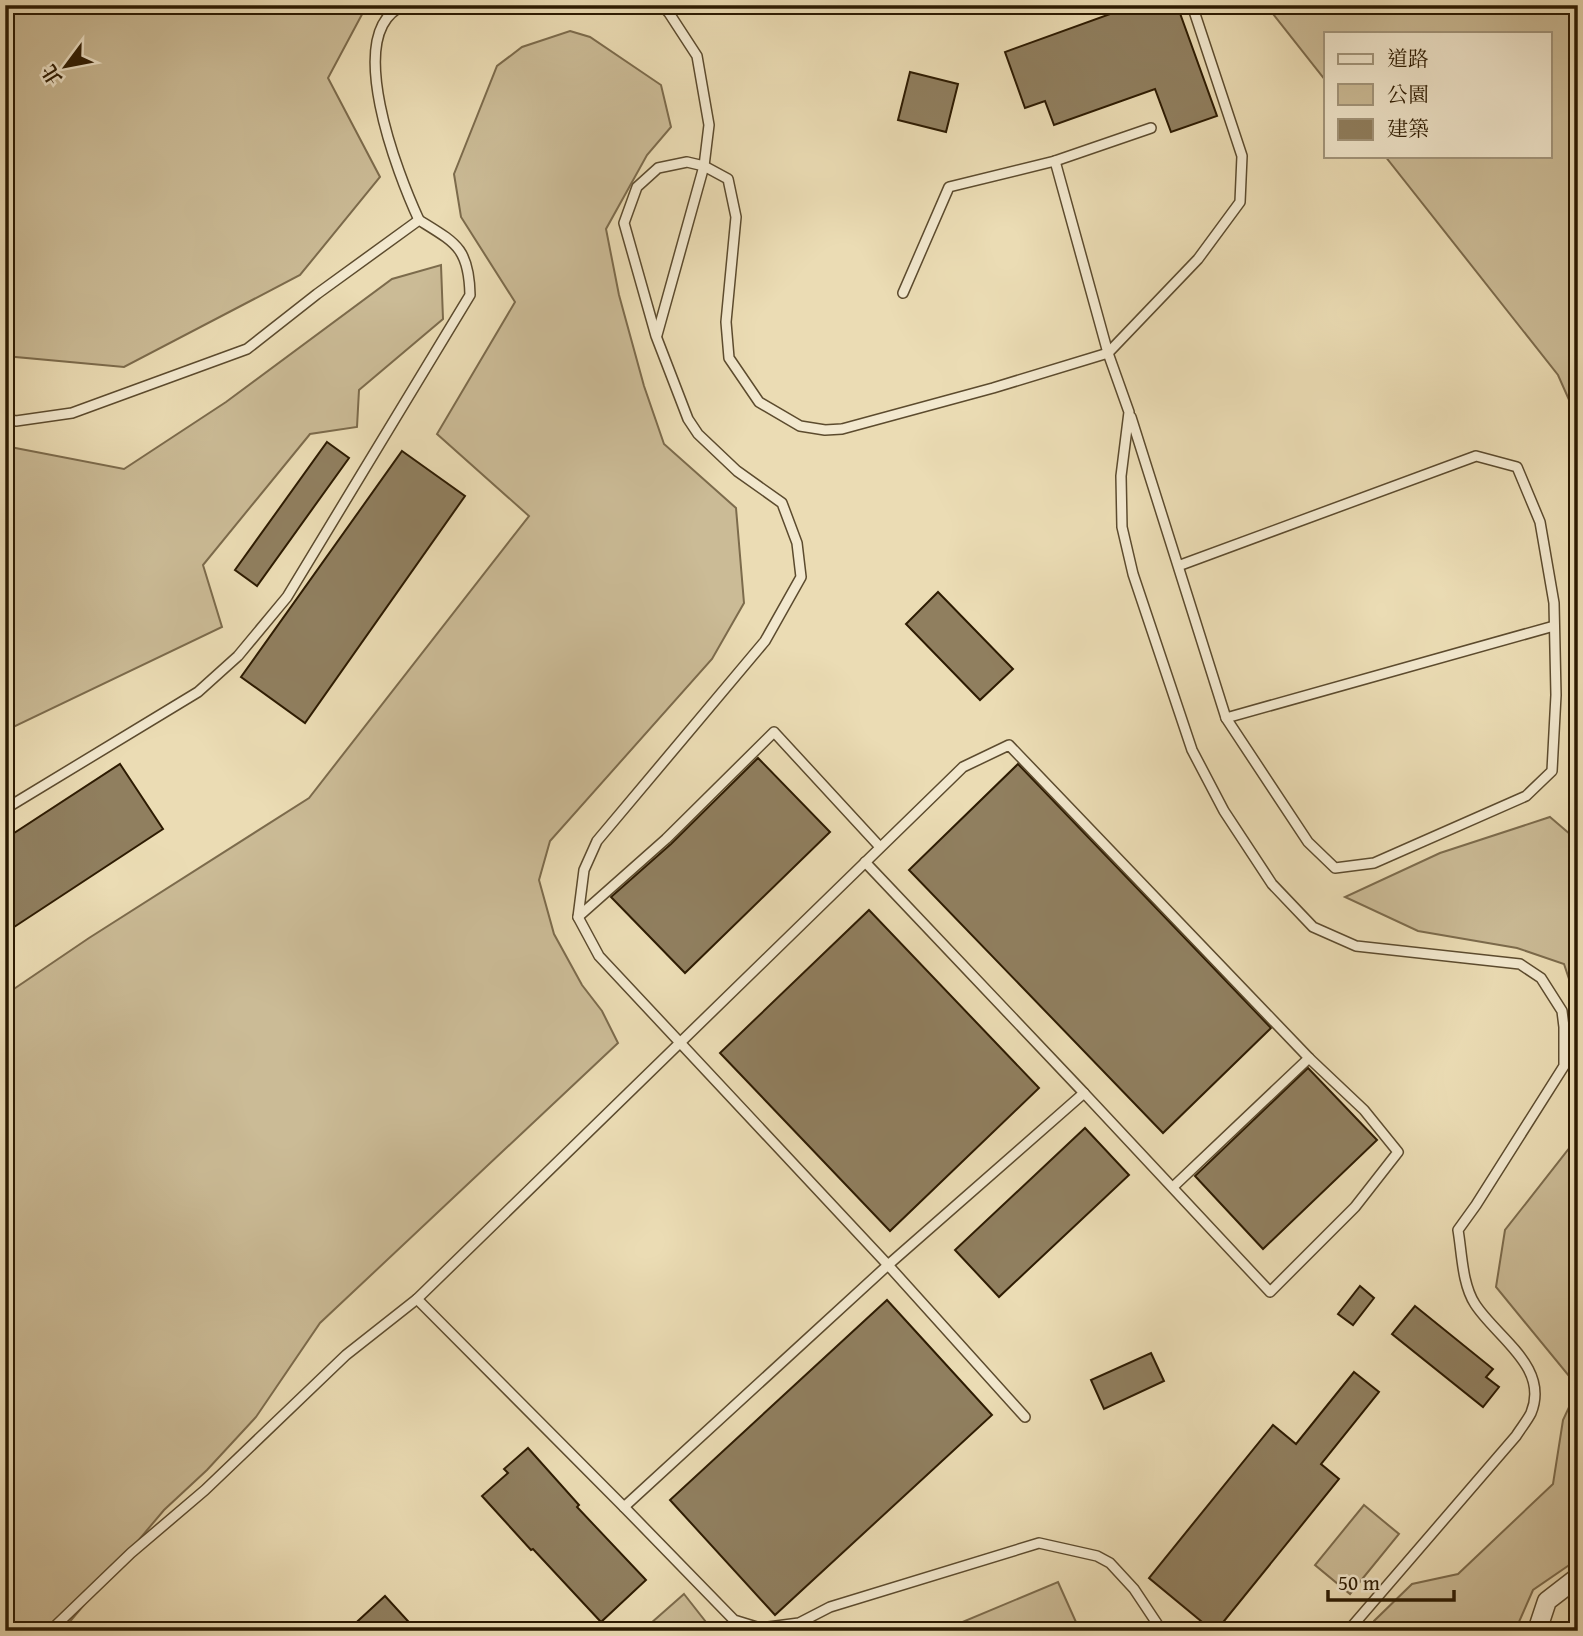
<svg xmlns="http://www.w3.org/2000/svg" width="1583" height="1636" font-family="'Gentium Book Plus','Noto Serif TC',serif">
<style>
.green{fill:#cbbb96;stroke:#7c6b4c;stroke-width:2}
.building{fill:#907f5f;stroke:#2d1b02;stroke-width:2}
.lines{fill:none;stroke-linecap:round;stroke-linejoin:round}
.service-casing{stroke:#5c4b2e;stroke-width:12}
.minor-casing{stroke:#5c4b2e;stroke-width:21}
.service{stroke:#f2e8ce;stroke-width:9}
.minor{stroke:#f2e8ce;stroke-width:18}
</style>
<rect width="100%" height="100%" fill="#ebdcb4"/>
<filter id="stains"><feTurbulence type="fractalNoise" baseFrequency=".00286" numOctaves="4"/><feColorMatrix values="0 0 0 0 .2 0 0 0 0 .09 0 0 0 0 .02 0 0 0 .5 -.17"/></filter>
<radialGradient id="worn" r=".72"><stop offset=".6" stop-color="#630" stop-opacity="0"/><stop offset="1" stop-color="#630" stop-opacity=".3"/></radialGradient>
<g class="green">
<polygon points="5,5 367,5 328,78 380,177 300,275 124,367 5,356"/>
<polygon points="1266,5 1578,5 1578,420 1558,375 1385,156 1550,156 1550,33 1326,33 1326,81"/>
<polygon points="570,31 590,37 661,85 671,127 647,155 606,229 619,295 644,386 664,444 736,508 744,603 712,659 550,841 539,880 554,934 582,985 602,1011 618,1043 320,1323 256,1417 207,1470 164,1510 62,1631 5,1631 5,995 89,938 309,798 529,516 437,434 515,302 461,217 454,174 497,66 522,47"/>
<polygon points="441,265 443,319 359,390 357,427 310,434 203,565 222,627 5,731 5,446 124,469 226,402 392,279"/>
<polygon points="1550,817 1578,841 1578,1006 1564,964 1517,948 1418,931 1345,897 1440,853"/>
<polygon points="1578,1137 1578,1387 1496,1287 1505,1230"/>
<polygon points="1578,1388 1578,1559 1533,1590 1515,1631 1375,1631 1374,1621 1412,1584 1458,1574 1553,1484 1563,1420"/>
<polygon points="1364,1505 1399,1534 1350,1594 1315,1565"/>
<polygon points="1058,1582 1080,1631 941,1631"/>
<polygon points="684,1594 713,1631 642,1631"/>
</g>
<g class="building">
<polygon points="1135,5 1177,5 1217,116 1171,132 1155,89 1054,125 1045,101 1025,108 1005,52"/>
<polygon points="910,72 958,84 946,132 898,120"/>
<polygon points="327,442 349,458 257,586 235,570"/>
<polygon points="402,451 465,496 305,723 241,677"/>
<polygon points="938,592 1013,669 980,700 906,624"/>
<polygon points="758,758 830,832 685,973 611,897 671,844"/>
<polygon points="120,764 163,829 5,933 5,839"/>
<polygon points="1018,764 1271,1028 1163,1133 909,870"/>
<polygon points="869,910 1039,1088 890,1231 720,1053"/>
<polygon points="1308,1068 1377,1140 1263,1249 1195,1176"/>
<polygon points="1085,1128 1129,1175 999,1297 955,1250"/>
<polygon points="1360,1286 1374,1298 1353,1325 1338,1314"/>
<polygon points="887,1300 992,1415 775,1615 670,1500"/>
<polygon points="1415,1306 1493,1369 1486,1377 1499,1387 1483,1407 1392,1334"/>
<polygon points="1151,1353 1164,1381 1104,1409 1091,1380"/>
<polygon points="1354,1372 1379,1392 1321,1464 1339,1479 1216,1631 1213,1631 1149,1578 1273,1425 1296,1444"/>
<polygon points="528,1448 579,1505 577,1507 646,1580 601,1622 533,1549 531,1550 482,1496 508,1473 504,1469"/>
<polygon points="385,1596 417,1631 347,1631"/>
</g>
<g class="lines">
<defs>
<g id="service">
<path d="M405 5C340 29 399 177 419 220"/>
<polyline points="1055,161 1151,128"/>
<path d="M903 293 949 187 1055 161 1108 353 1129 412 1121 476 1122 527 1133 574 1192 750 1224 811 1272 884 1313 927 1356 946 1520 964 1541 978 1562 1011 1564 1027V1066L1476 1205 1458 1230C1462 1253 1462 1284 1475 1304 1496 1337 1550 1367 1531 1413 1527 1421 1521 1428 1516 1436L1348 1631"/>
<polyline points="657,335 704,166 709,125 697,56 669,13 662,5"/>
<polyline points="1131,417 1226,718 1308,842 1335,868 1374,863 1526,796 1552,771 1556,695 1554,603 1540,522 1517,467 1476,456 1178,566"/>
<path d="M5 418 16 421 72 413 247 349 317 294 419 220C456 243 469 248 470 295L287 597 238 656 198 692 5 809"/>
<polyline points="1226,718 1554,626"/>
<polyline points="578,917 666,839 774,732 880,847"/>
<polyline points="1173,1187 1309,1058"/>
<polyline points="417,1299 624,1507 888,1265 1084,1093 865,862"/>
<polyline points="1025,1417 888,1265 599,956 578,917 584,870 597,841 765,641 801,577 797,543 782,503 737,471 698,434 688,419 656,336 624,223 637,187 658,168 687,162 704,166 728,179 736,217 726,322 729,358 759,402 800,426 825,430 842,429 993,388 1108,353 1198,259 1240,202 1242,156 1192,5"/>
<polyline points="624,1507 734,1620 760,1628 799,1623 830,1607 1039,1543 1097,1556 1110,1563 1134,1589 1162,1631"/>
<polyline points="50,1631 131,1553 205,1490 346,1355 417,1299 963,767 1009,745 1309,1058 1364,1110 1398,1152 1355,1207 1270,1292 1084,1093"/>
</g>
<polyline id="minor" points="1537,1631 1547,1601 1578,1577"/>
</defs>
<use href="#service" class="service-casing"/>
<use href="#minor" class="minor-casing"/>
<use href="#service" class="service"/>
<use href="#minor" class="minor"/>
</g>
<rect width="1583" height="1636" fill="none" stroke="#ebdcb4" stroke-width="28"/>
<rect x="7" y="7" width="1569" height="1622" fill="none" stroke="#2d1b02" stroke-width="3.5"/>
<rect x="14" y="14" width="1555" height="1608" fill="none" stroke="#2d1b02" stroke-width="2"/>
<rect x="1324" y="32" width="228" height="126" fill="#f2e8ce" stroke="#a3967c" stroke-width="2"/>
<rect x="1338" y="54" width="35" height="10" fill="#f2e8ce" stroke="#a3967c" stroke-width="2"/>
<text x="1387" y="66" font-size="21" fill="#2d1b02">道路</text>
<rect x="1338" y="84" width="35" height="21" fill="#cbbb96" stroke="#a3967c" stroke-width="2"/>
<text x="1387" y="102" font-size="21" fill="#2d1b02">公園</text>
<rect x="1338" y="119" width="35" height="21" fill="#907f5f" stroke="#a3967c" stroke-width="2"/>
<text x="1387" y="136" font-size="21" fill="#2d1b02">建築</text>
<g transform="translate(66 66) rotate(238)" stroke="#f2e8ce" stroke-width="5" paint-order="stroke">
<path d="M0-5L12 26L0 18L-12 26Z" fill="#2d1b02"/>
<text y="-10" font-size="19" font-weight="bold" text-anchor="middle" fill="#2d1b02">北</text>
</g>
<path d="M1328 1590v10h126v-10" fill="none" stroke="#2d1b02" stroke-width="3.5"/>
<text x="1338" y="1590" font-size="21" fill="#2d1b02" stroke="#f2e8ce" stroke-width="5" paint-order="stroke">50 m</text>
<rect width="100%" height="100%" filter="url(#stains)"/>
<rect width="100%" height="100%" fill="url(#worn)"/>
</svg>
